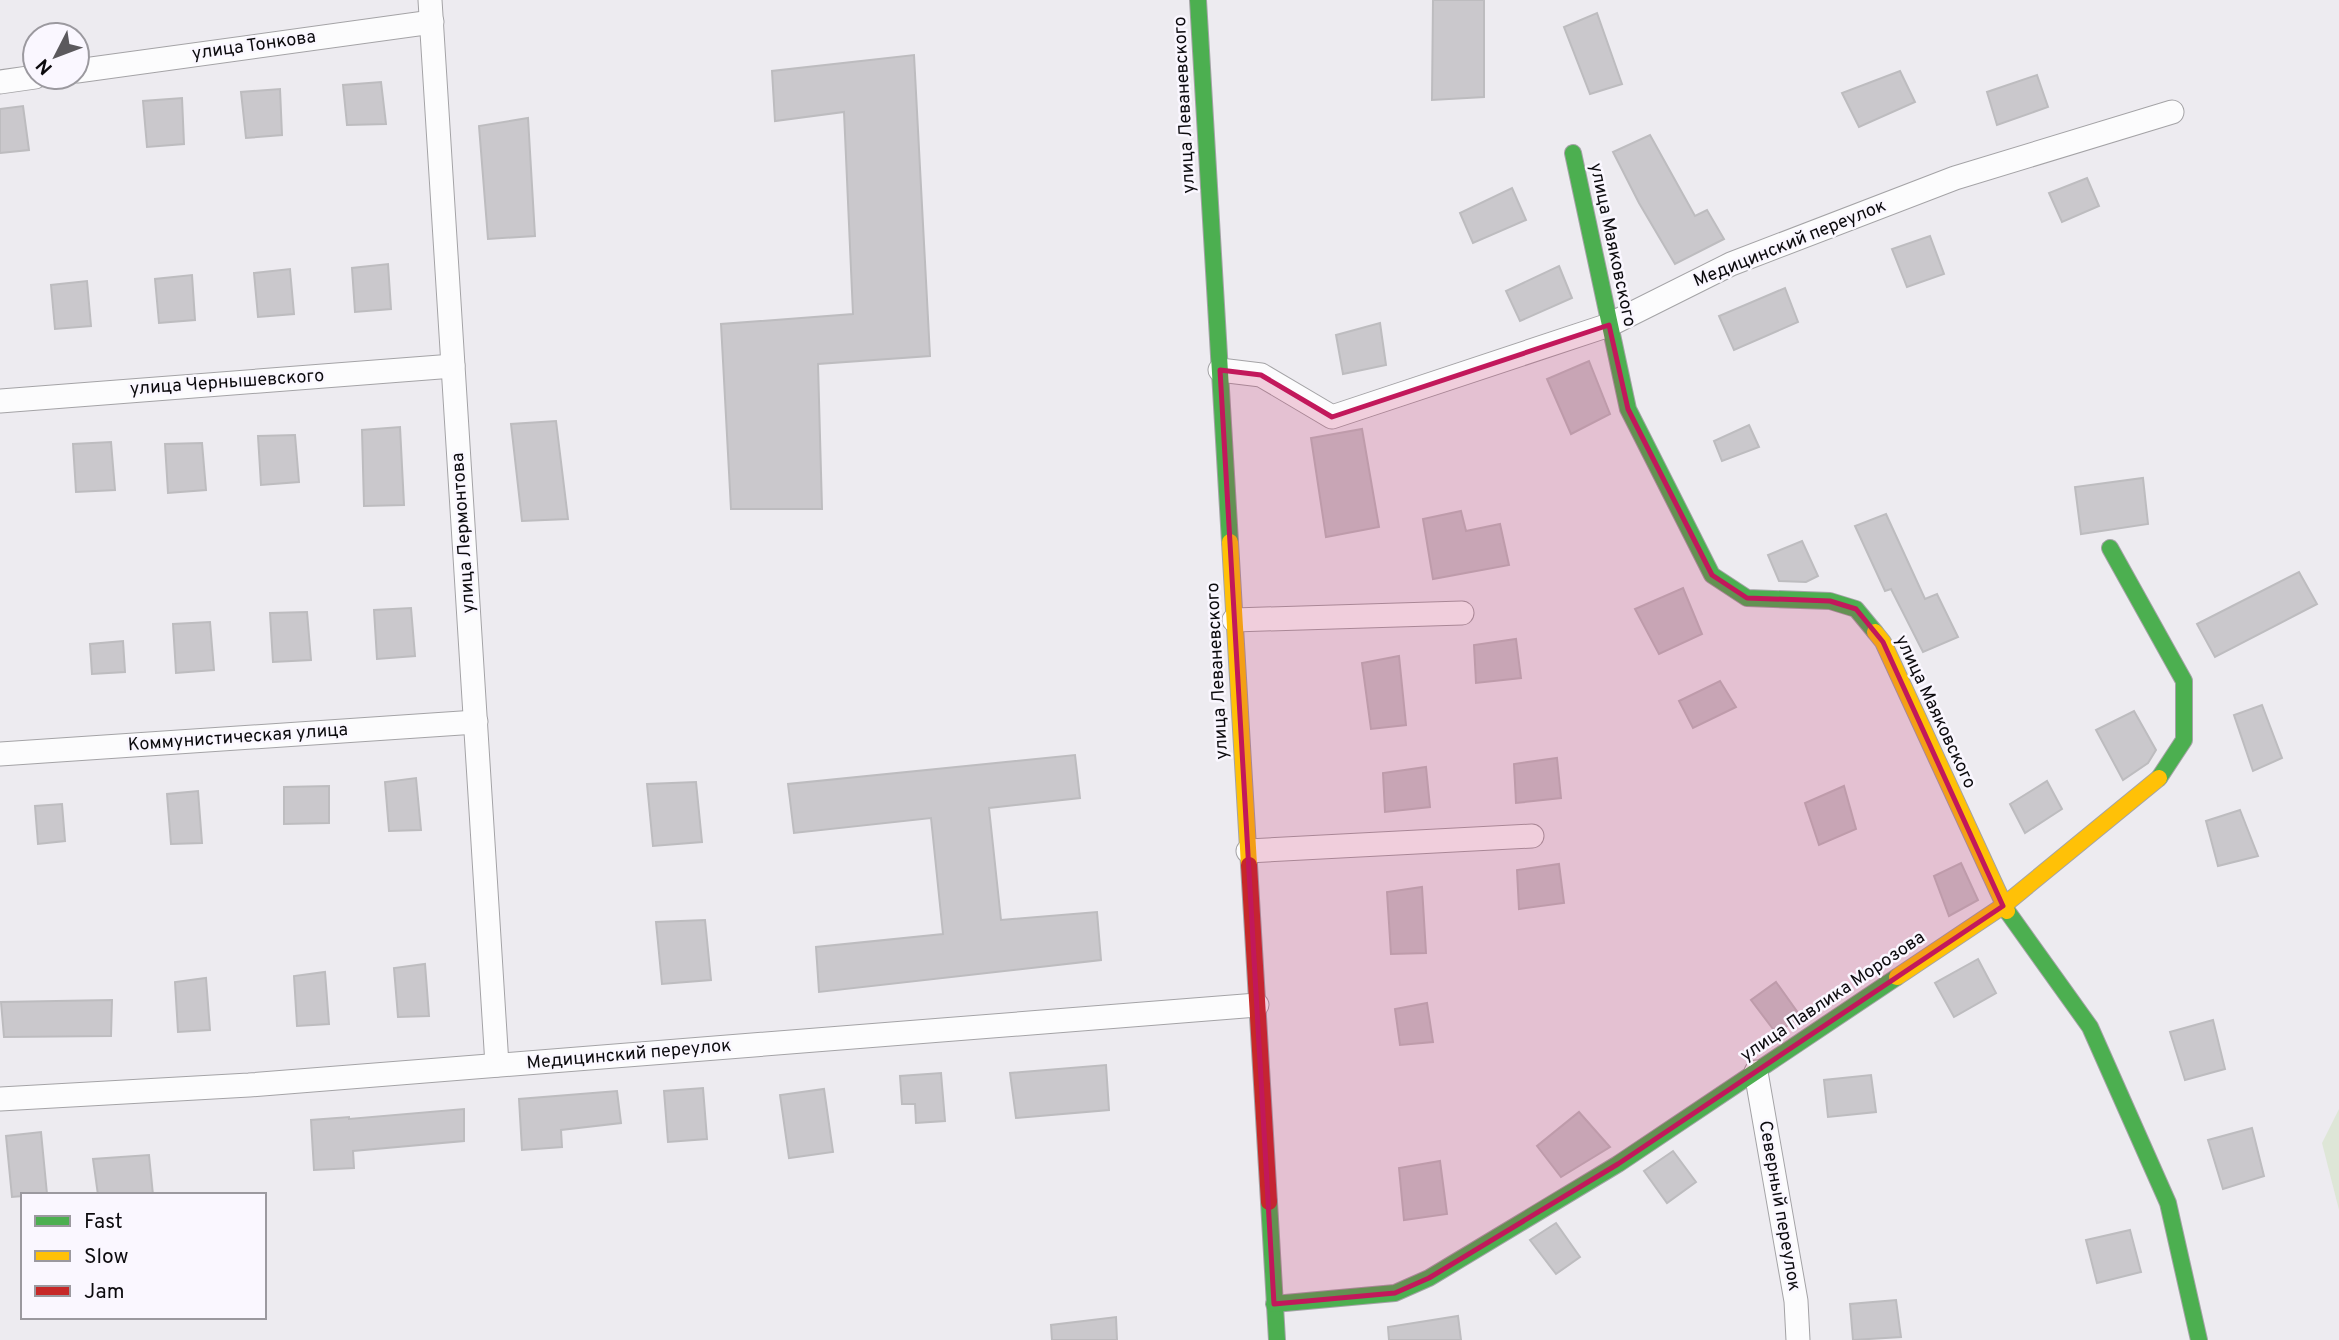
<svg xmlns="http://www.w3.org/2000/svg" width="2339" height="1340" font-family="Overpass,sans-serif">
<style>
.green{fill:#dee6d7}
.building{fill:#cac8cc;stroke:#bdbcbf;stroke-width:2}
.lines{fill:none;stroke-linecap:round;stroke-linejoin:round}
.street-casing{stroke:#a4a3a6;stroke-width:25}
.fast-casing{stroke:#a4a3a6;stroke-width:18}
.slow-casing{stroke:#a4a3a6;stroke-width:18}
.jam-casing{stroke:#a4a3a6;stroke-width:18}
.street{stroke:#fcfcfd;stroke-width:23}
.fast{stroke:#4caf50;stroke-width:16}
.slow{stroke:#ffc107;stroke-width:16}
.jam{stroke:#c62828;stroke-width:16}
.marked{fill:#c2185b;fill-opacity:0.2;stroke:#c2185b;stroke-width:5;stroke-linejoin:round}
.labels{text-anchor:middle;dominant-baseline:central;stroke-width:5;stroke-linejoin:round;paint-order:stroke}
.street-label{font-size:18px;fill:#0c0b0e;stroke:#faf7ff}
</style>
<rect width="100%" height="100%" fill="#edebf0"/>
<polygon class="green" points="2339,1109 2339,1210 2322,1143"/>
<g class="building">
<polygon points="1433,0 1484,0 1484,97 1432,100"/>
<polygon points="1597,13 1622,84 1590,94 1564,27"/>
<polygon points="914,55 930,356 818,364 822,509 731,509 721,324 853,314 844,112 775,121 772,71"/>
<polygon points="1900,71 1915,102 1859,127 1842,93"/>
<polygon points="2037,75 2048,107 1997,125 1987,92"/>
<polygon points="381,82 386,124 347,125 343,85"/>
<polygon points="280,89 282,135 246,138 241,92"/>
<polygon points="182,98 184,144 147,147 143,101"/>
<polygon points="23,106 29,150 0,153 0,109"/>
<polygon points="528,118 535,236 488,239 479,126"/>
<polygon points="1650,135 1695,216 1707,210 1724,239 1675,264 1639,203 1613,152"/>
<polygon points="2087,178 2099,206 2062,222 2049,193"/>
<polygon points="1512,188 1526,220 1473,243 1460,213"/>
<polygon points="1930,236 1944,274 1907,287 1892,249"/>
<polygon points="388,264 391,309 355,312 352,268"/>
<polygon points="1559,266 1572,298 1520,321 1506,291"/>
<polygon points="290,269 294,314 258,317 254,273"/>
<polygon points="192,275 195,320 159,323 155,279"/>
<polygon points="87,281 91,326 55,329 51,285"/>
<polygon points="1785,288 1798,322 1734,350 1719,316"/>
<polygon points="1380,323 1386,365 1343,374 1336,335"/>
<polygon points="1589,361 1610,414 1571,434 1547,379"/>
<polygon points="556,421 568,519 522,521 511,424"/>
<polygon points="1749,425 1759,447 1722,461 1714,441"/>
<polygon points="400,427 404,505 364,506 362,430"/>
<polygon points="1362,429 1379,527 1326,537 1311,438"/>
<polygon points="295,435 299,482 261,485 258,436"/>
<polygon points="111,442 115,490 76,492 73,444"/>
<polygon points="202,443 206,490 168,493 165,444"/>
<polygon points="2143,478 2148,524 2081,534 2075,487"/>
<polygon points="1461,511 1466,531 1500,524 1509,565 1433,579 1423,519"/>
<polygon points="1886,514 1925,599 1937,594 1958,637 1923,652 1891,589 1885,591 1855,526"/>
<polygon points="1802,541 1818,576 1806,582 1779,581 1768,555"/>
<polygon points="2299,572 2317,604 2215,657 2197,624"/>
<polygon points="1683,588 1702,634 1659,654 1635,609"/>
<polygon points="411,608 415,656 377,659 374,610"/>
<polygon points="307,612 311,660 273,662 270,613"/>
<polygon points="210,622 214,670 176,673 173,624"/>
<polygon points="1516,639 1521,678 1476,683 1474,645"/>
<polygon points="123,641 125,672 92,674 90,644"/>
<polygon points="1399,656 1406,725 1371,729 1362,663"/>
<polygon points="1720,681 1736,707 1693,728 1679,701"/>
<polygon points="2262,705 2282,758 2253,771 2234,715"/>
<polygon points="2134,711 2156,750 2148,763 2123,780 2096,730"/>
<polygon points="1075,755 1080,798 989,808 1001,920 1097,912 1101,960 819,992 816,947 943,934 931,818 794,833 788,784"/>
<polygon points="1557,758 1561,798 1516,803 1514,764"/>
<polygon points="1426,767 1430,807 1385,812 1383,773"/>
<polygon points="416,778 421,830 389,831 385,782"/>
<polygon points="2047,781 2062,809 2025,833 2010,804"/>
<polygon points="696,782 702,842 653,846 647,784"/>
<polygon points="329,786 329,823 284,824 284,787"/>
<polygon points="1844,786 1856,829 1819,845 1805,803"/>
<polygon points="198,791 202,843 171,844 167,794"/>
<polygon points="62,804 65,841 38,844 35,806"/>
<polygon points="2240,810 2258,856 2218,866 2206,821"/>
<polygon points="1961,863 1978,900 1949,916 1934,876"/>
<polygon points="1559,864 1564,903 1519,909 1517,870"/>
<polygon points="1422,887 1426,953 1391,954 1387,892"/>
<polygon points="705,920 711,980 662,984 656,922"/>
<polygon points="1978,959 1996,993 1954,1017 1935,983"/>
<polygon points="425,964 429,1016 398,1017 394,968"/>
<polygon points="325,972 329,1024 297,1026 294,976"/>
<polygon points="206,978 210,1030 178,1032 175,982"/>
<polygon points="1776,982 1801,1017 1776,1033 1751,1000"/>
<polygon points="112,1000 111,1036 4,1037 1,1002"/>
<polygon points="1427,1003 1433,1042 1400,1045 1395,1009"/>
<polygon points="2213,1020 2225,1069 2185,1080 2170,1032"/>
<polygon points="1106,1065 1109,1110 1016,1118 1010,1073"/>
<polygon points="941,1073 945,1121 916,1123 915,1104 902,1104 900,1076"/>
<polygon points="1871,1075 1876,1112 1828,1117 1824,1080"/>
<polygon points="703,1088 707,1139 668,1142 664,1091"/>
<polygon points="824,1089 833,1152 789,1158 780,1095"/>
<polygon points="617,1091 621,1123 561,1130 562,1147 522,1150 519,1099"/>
<polygon points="464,1109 464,1141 353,1151 354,1168 314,1170 311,1120 349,1117 349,1119"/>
<polygon points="1579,1112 1610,1147 1561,1177 1537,1146"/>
<polygon points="2252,1128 2264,1176 2223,1189 2208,1140"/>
<polygon points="41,1132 47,1194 12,1197 6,1136"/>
<polygon points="1673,1151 1696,1182 1667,1203 1644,1171"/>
<polygon points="149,1155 153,1195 98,1195 93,1159"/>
<polygon points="1440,1161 1447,1214 1404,1220 1399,1168"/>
<polygon points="1556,1223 1580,1257 1556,1274 1530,1240"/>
<polygon points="2130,1230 2141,1272 2097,1283 2086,1240"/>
<polygon points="1896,1300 1901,1337 1853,1340 1850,1304"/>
<polygon points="1458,1316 1461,1340 1389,1340 1388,1327"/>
<polygon points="1116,1317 1117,1340 1052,1340 1051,1325"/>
</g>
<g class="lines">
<defs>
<g id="street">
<polyline points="430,0 497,1065"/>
<polyline points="77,71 432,22"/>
<polyline points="0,82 35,77"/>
<polyline points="1220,370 1261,375 1332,417 1609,325 1731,264 1955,178 2172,112"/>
<polyline points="0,401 453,366"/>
<polyline points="1234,620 1462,613"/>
<polyline points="0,754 476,722"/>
<polyline points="1248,851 1532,836"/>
<polyline points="1756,1072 1796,1301 1798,1340"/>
<polyline points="0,1099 249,1085 1257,1005"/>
</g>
<g id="fast">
<polyline points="1198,0 1230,542"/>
<polyline points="1573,153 1628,409 1712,575 1747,598 1830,601 1856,609 1875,632"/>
<polyline points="2110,548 2184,681 2184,740 2159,778"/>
<polyline points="2007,911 2090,1027 2168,1203 2199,1340"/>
<polyline points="1269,1202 1277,1340"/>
<polyline points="1274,1304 1395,1293 1429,1278 1618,1164 1897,977"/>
</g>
<g id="slow">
<polyline points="1230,542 1249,865"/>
<polyline points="1875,632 1883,642 2007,911"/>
<polyline points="1897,977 2003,906 2159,778"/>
</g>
<polyline id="jam" points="1249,865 1269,1202"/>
</defs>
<use href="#street" class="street-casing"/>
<use href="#fast" class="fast-casing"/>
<use href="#slow" class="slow-casing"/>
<use href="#jam" class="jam-casing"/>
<use href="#street" class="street"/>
<use href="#fast" class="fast"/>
<use href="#slow" class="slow"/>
<use href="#jam" class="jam"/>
</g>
<path class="marked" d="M1609 325 1628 409 1712 575 1747 598 1830 601 1856 609 1883 642 2003 906 1618 1164 1429 1278 1395 1293 1274 1304 1220 370 1261 375 1332 417Z"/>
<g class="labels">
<g class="street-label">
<text transform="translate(254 46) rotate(-8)">улица Тонкова</text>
<text transform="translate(1185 105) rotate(-93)">улица Леваневского</text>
<text transform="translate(1790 244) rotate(-22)">Медицинский переулок</text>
<text transform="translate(1612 245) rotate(78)">улица Маяковского</text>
<text transform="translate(227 383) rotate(-4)">улица Чернышевского</text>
<text transform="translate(464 533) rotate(-94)">улица Лермонтова</text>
<text transform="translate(1218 671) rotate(-93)">улица Леваневского</text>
<text transform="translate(1935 712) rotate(65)">улица Маяковского</text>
<text transform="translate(238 738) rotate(-4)">Коммунистическая улица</text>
<text transform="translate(1833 997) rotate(-34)">улица Павлика Морозова</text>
<text transform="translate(629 1055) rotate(-5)">Медицинский переулок</text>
<text transform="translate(1779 1206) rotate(80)">Северный переулок</text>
</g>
</g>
<rect x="21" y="1193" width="245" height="126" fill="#faf7ff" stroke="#9b999f" stroke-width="2"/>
<rect x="35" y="1216" width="35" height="10" fill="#4caf50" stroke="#9b999f" stroke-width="2"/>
<text x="84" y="1228" font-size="21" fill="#0c0b0e">Fast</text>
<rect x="35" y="1251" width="35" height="10" fill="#ffc107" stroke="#9b999f" stroke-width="2"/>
<text x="84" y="1263" font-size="21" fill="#0c0b0e">Slow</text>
<rect x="35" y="1286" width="35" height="10" fill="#c62828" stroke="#9b999f" stroke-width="2"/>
<text x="84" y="1298" font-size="21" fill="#0c0b0e">Jam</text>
<g transform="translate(56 56) rotate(228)"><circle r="33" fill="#faf7ff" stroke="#9b999f" stroke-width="2"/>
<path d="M0-5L12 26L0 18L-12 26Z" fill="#5b595d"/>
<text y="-10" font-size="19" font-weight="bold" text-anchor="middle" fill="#0c0b0e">N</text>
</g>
</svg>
